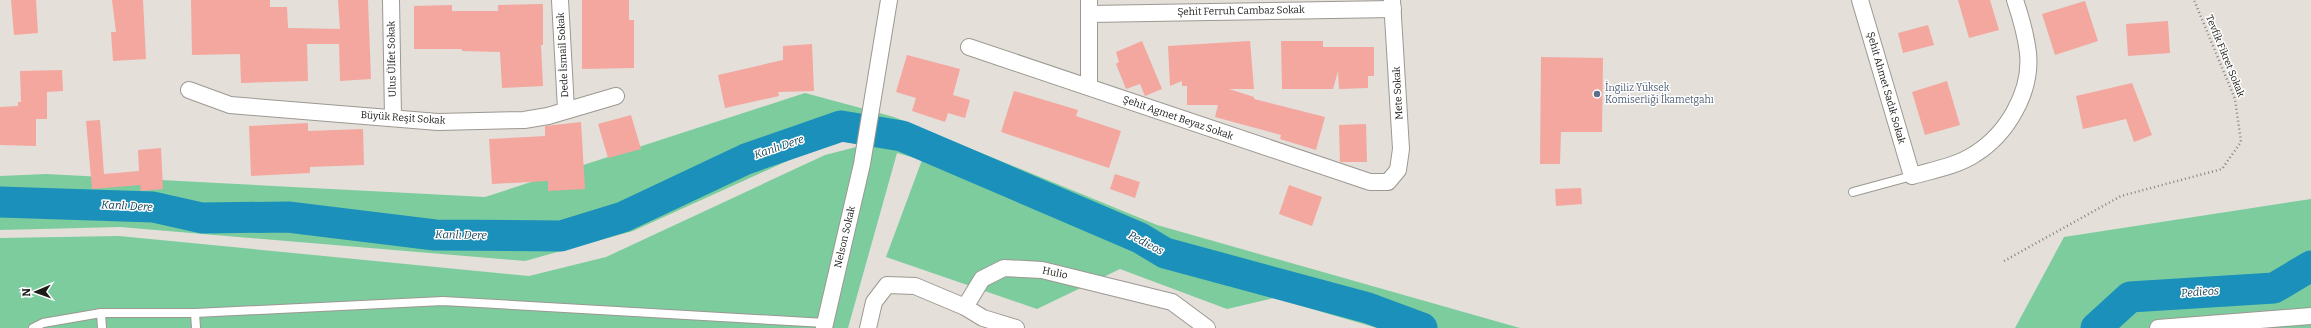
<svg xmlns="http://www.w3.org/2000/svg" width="2311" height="328" font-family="Bitter,serif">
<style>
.green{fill:#7ccc9e}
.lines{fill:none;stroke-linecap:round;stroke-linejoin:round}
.river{stroke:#1a90bb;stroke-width:31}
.building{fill:#f3a79f}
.lane-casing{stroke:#9c9892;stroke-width:10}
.street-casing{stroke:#9c9892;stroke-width:18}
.path{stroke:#86837f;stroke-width:2.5;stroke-dasharray:1 3;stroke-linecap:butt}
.lane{stroke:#fff;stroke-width:8}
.street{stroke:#fff;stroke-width:16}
.service-dot{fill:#5c6f8a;stroke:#fff;stroke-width:1.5}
.labels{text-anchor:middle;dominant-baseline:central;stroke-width:3;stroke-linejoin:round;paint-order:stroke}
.street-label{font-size:10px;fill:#1c1b18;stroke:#fff}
.service-label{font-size:10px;fill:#4e5e75;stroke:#fff;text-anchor:start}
.water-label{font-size:11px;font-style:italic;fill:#0e3c4f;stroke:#fff}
</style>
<rect width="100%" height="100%" fill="#e4dfd9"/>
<g class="green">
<polygon points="805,93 894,117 1157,225 1520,328 1377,328 1274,298 1227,309 1120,269 1037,309 886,257 922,160 897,153 848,328 0,328 0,238 119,236 529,276 606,257 825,155 864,145 842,140 818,147 633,231 525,261 120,227 0,230 0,176 46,174 485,197"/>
<polygon points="2311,199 2311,328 2015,328 2064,237"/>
</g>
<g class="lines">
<g class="river">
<polyline points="0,202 153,207 202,218 288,217 435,235 561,236 623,217 746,159 841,126 902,136 1140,238 1165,253 1368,308 1422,328"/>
<polyline points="2096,328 2130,297 2274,288 2311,266"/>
</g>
</g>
<g class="building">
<polygon points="11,0 36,0 38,33 14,35"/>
<polygon points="112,0 143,0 146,59 113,61 111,32 116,32"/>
<polygon points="191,0 270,0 270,7 287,7 288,28 340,29 338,0 368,0 371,79 340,81 339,44 307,44 308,81 241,83 240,54 192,55"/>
<polygon points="582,0 629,0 629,20 634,20 634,68 582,69"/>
<polygon points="1958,0 1990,0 1999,30 1969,38"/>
<polygon points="2085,1 2098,41 2055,55 2042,14"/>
<polygon points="543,4 543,45 541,45 543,86 502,88 500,52 462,51 462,49 414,49 414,6 452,5 452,11 498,11 498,5"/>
<polygon points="2168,21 2170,53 2128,56 2126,24"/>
<polygon points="1928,25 1934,45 1903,53 1898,33"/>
<polygon points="1142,41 1162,89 1145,96 1140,84 1126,89 1116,64 1119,62 1116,52"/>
<polygon points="1250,41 1254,89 1229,89 1254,97 1254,99 1325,117 1316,150 1280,139 1281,135 1215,117 1218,105 1187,105 1187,86 1182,86 1182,81 1170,86 1168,46"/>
<polygon points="1281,41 1323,41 1323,47 1374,47 1374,76 1368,76 1368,88 1339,89 1338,71 1333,89 1282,89"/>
<polygon points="812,44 814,91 778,92 779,96 725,108 718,75 783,60 783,46"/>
<polygon points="907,55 960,69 953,95 970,100 965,118 948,113 945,122 912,111 916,98 896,92"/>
<polygon points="1541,57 1603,58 1602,132 1561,132 1560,164 1540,164"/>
<polygon points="62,70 63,91 47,92 47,119 36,119 36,146 0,145 0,107 18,106 18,102 21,102 20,71"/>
<polygon points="1947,81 1960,125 1925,135 1912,92"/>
<polygon points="2132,83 2152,135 2134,142 2126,119 2083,129 2076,96"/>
<polygon points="1014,91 1078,110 1076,116 1121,131 1109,168 1001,132"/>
<polygon points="631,115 641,149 608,158 598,124"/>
<polygon points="100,120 104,174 139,171 138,150 161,148 163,189 141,191 140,185 92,189 86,121"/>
<polygon points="581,122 585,189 548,191 548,181 492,184 489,139 545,136 545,126"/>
<polygon points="308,123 308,131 363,129 364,165 310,167 310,173 251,176 249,126"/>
<polygon points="1366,124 1367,162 1340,162 1339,125"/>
<polygon points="1115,174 1140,182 1135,198 1110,189"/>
<polygon points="1289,185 1322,197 1312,226 1279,214"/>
<polygon points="1581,188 1582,204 1556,206 1555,189"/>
</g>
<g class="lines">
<defs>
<g id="lane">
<polyline points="1853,192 1912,176"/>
<polyline points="101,313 102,328"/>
<polyline points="195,313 196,328"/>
<polyline points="33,328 43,323 101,313 195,313 443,301 825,323"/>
</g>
<g id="street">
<polyline points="391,0 393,117"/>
<polyline points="560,0 566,109"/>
<path d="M1860 0 1912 176C1933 170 1957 166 1975 154 2007 134 2032 92 2028 53 2026 35 2021 18 2015 0"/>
<polyline points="1089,14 1393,9"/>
<polyline points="969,47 1370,182 1388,182 1398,170 1401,149 1392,0"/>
<polyline points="1089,87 1089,0"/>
<polyline points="189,90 230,105 438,122 524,120 548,116 616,96"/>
<polyline points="965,307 982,279 1004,268 1042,270 1172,302 1207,328"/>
<polyline points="824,328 862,164 889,0"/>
<polyline points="868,328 874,302 887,285 915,286 965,307 983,318 1016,328"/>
<polyline points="2158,328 2311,316"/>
</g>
</defs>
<use href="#lane" class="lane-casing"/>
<use href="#street" class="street-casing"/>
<polyline class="path" points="2004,261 2121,196 2222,169 2241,142 2235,99 2194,0"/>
<use href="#lane" class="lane"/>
<use href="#street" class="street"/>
</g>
<circle class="service-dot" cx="1597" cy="94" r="4"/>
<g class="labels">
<g class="street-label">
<text transform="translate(1241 11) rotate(-1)">Şehit Ferruh Cambaz Sokak</text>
<text transform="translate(563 55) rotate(-93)">Dede İsmail Sokak</text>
<text transform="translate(2225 56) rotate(68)">Tevfik Fikret Sokak</text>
<text transform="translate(392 59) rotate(-91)">Ulus Ülfet Sokak</text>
<text transform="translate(1886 88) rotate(74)">Şehit Ahmet Sadık Sokak</text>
<text transform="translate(1398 93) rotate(-93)">Mete Sokak</text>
<text transform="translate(403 118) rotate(4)">Büyük Reşit Sokak</text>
<text transform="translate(1178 118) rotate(19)">Şehit Agmet Beyaz Sokak</text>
<text transform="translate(845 237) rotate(-77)">Nelson Sokak</text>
<text transform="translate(1055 273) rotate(12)">Hulio</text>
</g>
<g class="service-label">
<text x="1605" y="88">İngiliz Yüksek<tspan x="1605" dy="12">Komiserliği İkametgahı</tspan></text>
</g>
<g class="water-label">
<text transform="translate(779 147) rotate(-19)">Kanlı Dere</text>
<text transform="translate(127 206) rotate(3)">Kanlı Dere</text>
<text transform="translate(461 235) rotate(1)">Kanlı Dere</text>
<text transform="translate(1146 243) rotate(28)">Pedieos</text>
<text transform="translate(2200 292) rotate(-4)">Pedieos</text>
</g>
</g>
<g transform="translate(36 292) rotate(268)" stroke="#ffffff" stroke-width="3" paint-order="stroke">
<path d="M0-3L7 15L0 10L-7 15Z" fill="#1c1b18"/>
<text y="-6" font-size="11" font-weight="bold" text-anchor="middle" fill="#1c1b18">N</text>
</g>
</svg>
